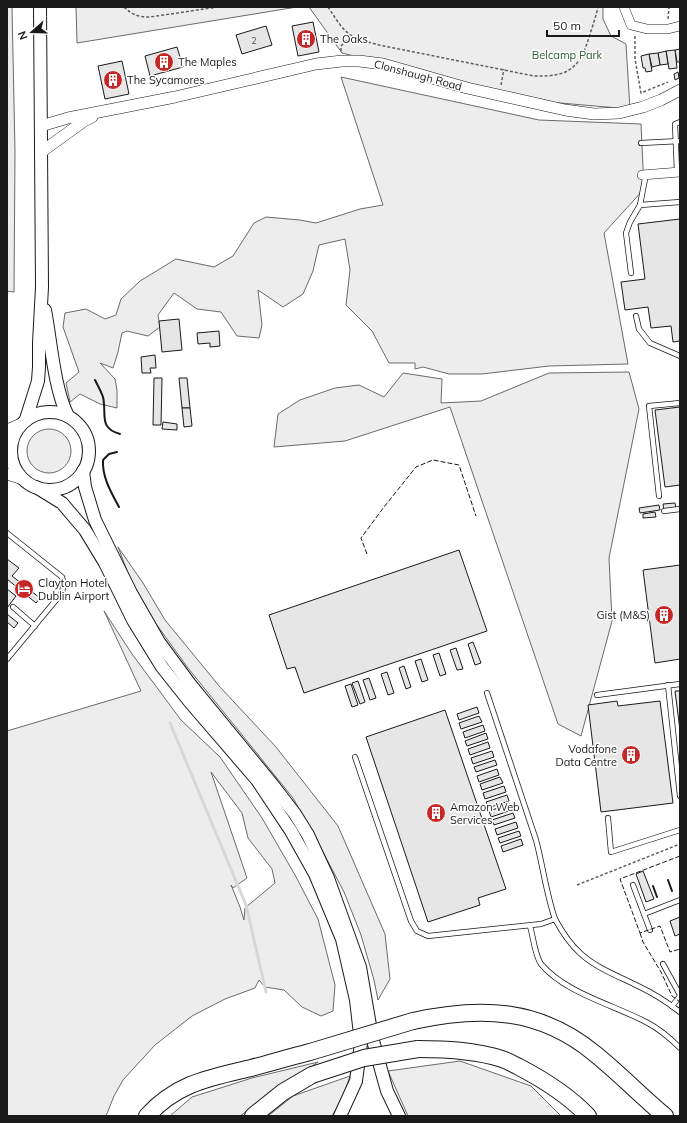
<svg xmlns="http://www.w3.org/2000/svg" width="687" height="1123" font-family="Mulish,sans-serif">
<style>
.built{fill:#ededed;stroke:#6a6a6a;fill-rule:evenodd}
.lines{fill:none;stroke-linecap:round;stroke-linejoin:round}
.stream{stroke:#d7d7d7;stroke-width:3}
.building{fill:#e6e6e6;stroke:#1a1a1a}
.service-casing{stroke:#1a1a1a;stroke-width:6}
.minor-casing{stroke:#1a1a1a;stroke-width:10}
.tertiary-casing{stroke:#1a1a1a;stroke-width:12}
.secondary-casing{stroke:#1a1a1a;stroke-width:14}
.motorway-casing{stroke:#1a1a1a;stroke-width:18}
.path{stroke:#5f5f5f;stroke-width:1.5;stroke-dasharray:3 2;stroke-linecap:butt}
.service{stroke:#fff;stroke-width:4.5}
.minor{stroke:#fff;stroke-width:9}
.tertiary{stroke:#fff;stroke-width:11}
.secondary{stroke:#fff;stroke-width:12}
.motorway{stroke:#fff;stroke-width:16}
.motorway-bridge-casing{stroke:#1a1a1a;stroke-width:18;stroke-linecap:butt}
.motorway-bridge{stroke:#fff;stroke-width:16}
.fence{stroke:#1a1a1a;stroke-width:1;stroke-dasharray:5 2;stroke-linecap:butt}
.wall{stroke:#1a1a1a;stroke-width:2}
.labels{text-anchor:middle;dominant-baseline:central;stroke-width:3;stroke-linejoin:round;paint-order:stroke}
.number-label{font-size:9px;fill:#4d4d4d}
.poi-label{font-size:11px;fill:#1a1a1a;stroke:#fff;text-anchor:start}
.park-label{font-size:11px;fill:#2b5a34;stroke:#fff}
.street-label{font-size:11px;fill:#1a1a1a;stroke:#fff}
</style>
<rect width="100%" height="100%" fill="#fff"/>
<g class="built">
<polygon points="7,7 12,7 15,152 14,292 7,291"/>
<polygon points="76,7 297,7 77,43"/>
<polygon points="309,7 603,7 603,19 611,36 626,44 630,109 537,101 342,53"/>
<polygon points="341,77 539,120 641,124 644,189 604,233 628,364 549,366 482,374 449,374 423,367 415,369 415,363 389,363 372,331 346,305 350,270 345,239 319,245 313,271 303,294 283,307 258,290 262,325 259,338 237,336 221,312 197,309 174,293 158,315 160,327 148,336 127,331 122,333 118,352 113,368 100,363 115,379 117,390 117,408 100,404 80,394 70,402 66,383 79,372 63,327 65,313 86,309 105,319 116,315 121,299 140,281 176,259 214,267 233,256 254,223 266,217 300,220 316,223 360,209 383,205"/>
<polygon points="629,372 639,409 609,558 612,621 581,736 558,724 450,407 345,441 274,447 278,414 300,400 335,388 359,385 384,397 403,373 442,379 441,403 481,401 549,373"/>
<circle cx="49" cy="451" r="22"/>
<polygon points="118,547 143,583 165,620 220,687 276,747 338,826 385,934 390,979 378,1000 374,980 361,935 344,892 313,833 293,798 188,668 138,599"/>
<path d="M104 611 132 654 181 720 220 757 262 818 295 875 318 919 335 985 333 1011 321 1016 302 1007 284 990 265 987 259 980 255 988 225 999 192 1016 155 1045 123 1080 114 1096 106 1116H7V731L141 691ZM211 772 242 813 248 838 272 869 275 883 245 908 244 920 240 907 231 885 233 888 247 878Z"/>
<polygon points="460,1061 531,1086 561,1116 408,1116 388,1071"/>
<polygon points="318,1062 240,1116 170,1116 192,1097 252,1078"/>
<polygon points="350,1076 343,1097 332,1116 268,1116 293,1096"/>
</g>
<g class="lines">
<polyline class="stream" points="170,723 246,905 266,992"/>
</g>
<g class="building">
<polygon points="313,22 319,52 298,56 292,26"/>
<polygon points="266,26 272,45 242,54 236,35"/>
<polygon points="177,47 183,67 150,76 145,56"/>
<polygon points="680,49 680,62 677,62 675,50"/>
<polygon points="675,50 677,68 669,69 666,51"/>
<polygon points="666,51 668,64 660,65 658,53"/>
<polygon points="658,53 660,65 652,67 649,54"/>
<polygon points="649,54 652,71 646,72 645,68 643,68 641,56"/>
<polygon points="122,61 129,94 105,99 98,66"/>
<polygon points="678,72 679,78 675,80 674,74"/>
<polygon points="680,219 680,341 673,342 671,326 651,328 648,307 625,310 621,282 645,279 638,224"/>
<polygon points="179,319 182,350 162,352 159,321"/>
<polygon points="219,331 220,346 210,347 210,343 198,344 197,333"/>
<polygon points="155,355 156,368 150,368 151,373 142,373 141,357"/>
<polygon points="154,378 162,378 161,425 153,425"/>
<polygon points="179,378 187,378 190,408 182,408"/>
<polygon points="680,407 680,485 665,487 655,410"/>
<polygon points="182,408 190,408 192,426 184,427"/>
<polygon points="163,422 177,424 177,430 162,429"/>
<polygon points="675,503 676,508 664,510 663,504"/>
<polygon points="659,505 660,510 640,513 639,508"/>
<polygon points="655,512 656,517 643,518 643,514"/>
<polygon points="459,550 487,631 304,693 295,667 287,669 269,615"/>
<polygon points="7,559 19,568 12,576 40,598 36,603 7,579"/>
<polygon points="680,565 680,659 655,663 643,570"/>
<polygon points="7,589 16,596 7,608"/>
<polygon points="7,614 18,623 14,628 7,622"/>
<polygon points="473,642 481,663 475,665 468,644"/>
<polygon points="456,648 463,669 457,670 450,650"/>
<polygon points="439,653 446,674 440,676 433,655"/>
<polygon points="421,659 428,680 422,682 415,661"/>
<polygon points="404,666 411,687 406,689 399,668"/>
<polygon points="387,672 394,693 388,695 381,674"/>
<polygon points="369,678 376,698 370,700 363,680"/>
<polygon points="358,681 365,702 360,704 352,683"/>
<polygon points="351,684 358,705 352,707 345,686"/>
<polygon points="675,691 680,691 680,730"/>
<polygon points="617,701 618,706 660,701 673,803 601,812 588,705"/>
<polygon points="477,707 479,713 459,720 457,714"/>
<polygon points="445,710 506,889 478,898 480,905 428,922 366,737"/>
<polygon points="479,716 482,722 461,729 459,723"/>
<polygon points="483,725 485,731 465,738 463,732"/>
<polygon points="486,733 488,739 467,746 465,741"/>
<polygon points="488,742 490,748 470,755 468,749"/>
<polygon points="492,751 494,757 473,764 471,758"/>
<polygon points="495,760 497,765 476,772 474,767"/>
<polygon points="497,769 499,775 479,782 477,776"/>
<polygon points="500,777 503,783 482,790 480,784"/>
<polygon points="504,786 506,792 485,799 483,793"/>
<polygon points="507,795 509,801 488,808 486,802"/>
<polygon points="510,804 512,810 491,817 489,811"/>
<polygon points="513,813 515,818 494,825 492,820"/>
<polygon points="516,822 518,828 497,835 495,829"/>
<polygon points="519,831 521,836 500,843 498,838"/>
<polygon points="521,839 523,845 503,852 501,846"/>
<polygon points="643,871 654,899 646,902 636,874"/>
<polygon points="680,917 680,934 675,936 670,921"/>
</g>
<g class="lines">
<defs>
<g id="service">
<polyline points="641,143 680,141"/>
<polyline points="677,172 675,124 680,122"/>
<polyline points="640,205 680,202"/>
<polyline points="631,273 626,233 630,222 640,205 646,174"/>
<polyline points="636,316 639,329 650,343 680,356"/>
<polyline points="659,496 649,406 680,403"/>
<polyline points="664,511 680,509"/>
<path d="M7 533 62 577C64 583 64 588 61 594L7 659"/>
<polyline points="13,607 35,626"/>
<polyline points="668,685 680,796"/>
<polyline points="597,695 680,684"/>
<path d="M355 757 411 921 417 931 428 936 541 924 555 919C546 893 543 866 536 840L487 693"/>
<polyline points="608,818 611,852 680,830"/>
<polyline points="633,885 650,930"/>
<polyline points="644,914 680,900"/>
<path d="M555 919C562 932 569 943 580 953 596 968 618 976 638 986 653 993 667 1002 680 1012"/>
<path d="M530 926C533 936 535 956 541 964 565 993 614 1005 646 1022 658 1028 670 1038 680 1048"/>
<polyline points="663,964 680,995"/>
<polyline points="672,1006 680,996"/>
</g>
<g id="minor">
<polyline points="624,7 631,25 647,29 668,29 680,26"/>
<polyline points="642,175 680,172"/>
</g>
<g id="tertiary">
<polyline points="41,126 68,118 175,97 316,64 342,61 359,61 383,64 467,88 565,110 594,114 619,113 643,107 661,100 680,90"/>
<polyline points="41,154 44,150 84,121 92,117"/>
<polyline points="7,430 21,424"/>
<polyline points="7,474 23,479"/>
</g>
<g id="secondary">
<path d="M45 310C51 341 54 389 68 416"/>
<circle cx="50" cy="451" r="39"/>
<polyline points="26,419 38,381 39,367 39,343 42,287 40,7"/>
<polyline points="83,471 85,487 95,520 131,593 159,642 190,684 272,784 295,814 308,835 328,878 360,967 372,1037 387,1091 399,1116"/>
<polyline points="36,487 62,503 85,530 105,563 133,620 162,667 189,701 257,780 291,831 315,874 342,939 356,1000 361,1043 356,1081 340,1116"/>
</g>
<g id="motorway">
<path d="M413 1021C480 1006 539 1008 594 1053 619 1073 641 1096 665 1116"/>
<path d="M418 1049C445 1049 475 1050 502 1059 508 1061 513 1064 519 1067 544 1080 568 1095 588 1116"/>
<path d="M147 1116C177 1083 209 1078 251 1068 270 1063 290 1057 310 1052"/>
<polyline points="253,1116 283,1092 312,1075"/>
</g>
</defs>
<use href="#service" class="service-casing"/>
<use href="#minor" class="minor-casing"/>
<use href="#tertiary" class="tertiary-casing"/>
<use href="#secondary" class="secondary-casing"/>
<use href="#motorway" class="motorway-casing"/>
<g class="path">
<path d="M124 7C132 15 139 17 150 17L218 7"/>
<path d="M328 7C335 17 341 29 352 36 359 41 370 42 379 45L534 76C570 77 580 68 590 34 593 25 596 16 598 7"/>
<polyline points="668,19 669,7"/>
<polyline points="635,36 635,59 641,93 668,82"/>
<polyline points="341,51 341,46 351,36"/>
<polyline points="501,85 504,69"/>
<polyline points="577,885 680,844"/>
</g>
<use href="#service" class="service"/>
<use href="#minor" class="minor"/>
<use href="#tertiary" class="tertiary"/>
<use href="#secondary" class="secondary"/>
<use href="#motorway" class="motorway"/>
<defs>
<g id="motorway-bridge">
<polyline points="310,1052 413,1021"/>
<polyline points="312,1075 364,1058 418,1049"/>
</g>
</defs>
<use href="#motorway-bridge" class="motorway-bridge-casing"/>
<use href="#motorway-bridge" class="motorway-bridge"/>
<g class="fence">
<polyline points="367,554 361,538 384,507 416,467 433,460 459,465 476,516"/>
<polyline points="680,856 620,879 640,933 660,926 670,952 680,949"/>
<polyline points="640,933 643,942 661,972 672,996 680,1002"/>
</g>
<g class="wall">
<path d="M95 380C98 386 101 391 103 397 107 414 98 428 120 434"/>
<path d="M117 452 109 454 103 460C102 477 111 492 119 507"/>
<polyline points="668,880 672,891"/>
<polyline points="653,886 657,897"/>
</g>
</g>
<defs>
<symbol id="building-disc" viewBox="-11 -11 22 22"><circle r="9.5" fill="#c62828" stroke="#fff"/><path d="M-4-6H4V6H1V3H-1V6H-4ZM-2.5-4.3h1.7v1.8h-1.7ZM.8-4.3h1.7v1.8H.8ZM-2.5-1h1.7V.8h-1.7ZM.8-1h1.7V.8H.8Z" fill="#fff"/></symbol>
<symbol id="hotel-disc" viewBox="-11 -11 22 22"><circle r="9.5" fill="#c62828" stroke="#fff"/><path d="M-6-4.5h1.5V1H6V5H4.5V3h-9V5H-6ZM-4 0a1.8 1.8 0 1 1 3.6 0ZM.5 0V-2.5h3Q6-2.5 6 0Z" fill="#fff"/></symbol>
</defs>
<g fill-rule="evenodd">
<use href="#building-disc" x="295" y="28" width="22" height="22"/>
<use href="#building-disc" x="153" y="51" width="22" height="22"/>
<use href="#building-disc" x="102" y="69" width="22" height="22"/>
<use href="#hotel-disc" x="13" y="578" width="22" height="22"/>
<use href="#building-disc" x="653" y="604" width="22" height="22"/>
<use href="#building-disc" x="620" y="744" width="22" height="22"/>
<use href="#building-disc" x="425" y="802" width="22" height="22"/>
</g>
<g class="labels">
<g class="number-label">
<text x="254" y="40">2</text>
</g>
<g class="poi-label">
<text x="320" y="39">The Oaks</text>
<text x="178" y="62">The Maples</text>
<text x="127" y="80">The Sycamores</text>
<text x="38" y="583">Clayton Hotel<tspan x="38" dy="13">Dublin Airport</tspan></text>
<text x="650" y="615" text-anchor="end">Gist (M&amp;S)</text>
<text x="617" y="749" text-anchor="end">Vodafone<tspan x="617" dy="13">Data Centre</tspan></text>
<text x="450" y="807">Amazon Web<tspan x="450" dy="13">Services</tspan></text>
</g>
<g class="park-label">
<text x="567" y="55">Belcamp Park</text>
</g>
<g class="street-label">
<text transform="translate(418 75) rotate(15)">Clonshaugh Road</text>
</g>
</g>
<rect width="687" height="1123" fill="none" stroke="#1a1a1a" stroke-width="16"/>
<g transform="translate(32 32) rotate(250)" stroke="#ffffff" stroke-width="3" paint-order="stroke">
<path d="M0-3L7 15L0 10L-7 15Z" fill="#1a1a1a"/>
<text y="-6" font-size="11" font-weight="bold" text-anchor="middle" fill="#1a1a1a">N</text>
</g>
<path d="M547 30v6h72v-6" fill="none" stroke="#1a1a1a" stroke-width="2"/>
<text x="553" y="30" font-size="12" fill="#1a1a1a" stroke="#ffffff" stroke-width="3" paint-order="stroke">50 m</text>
</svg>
